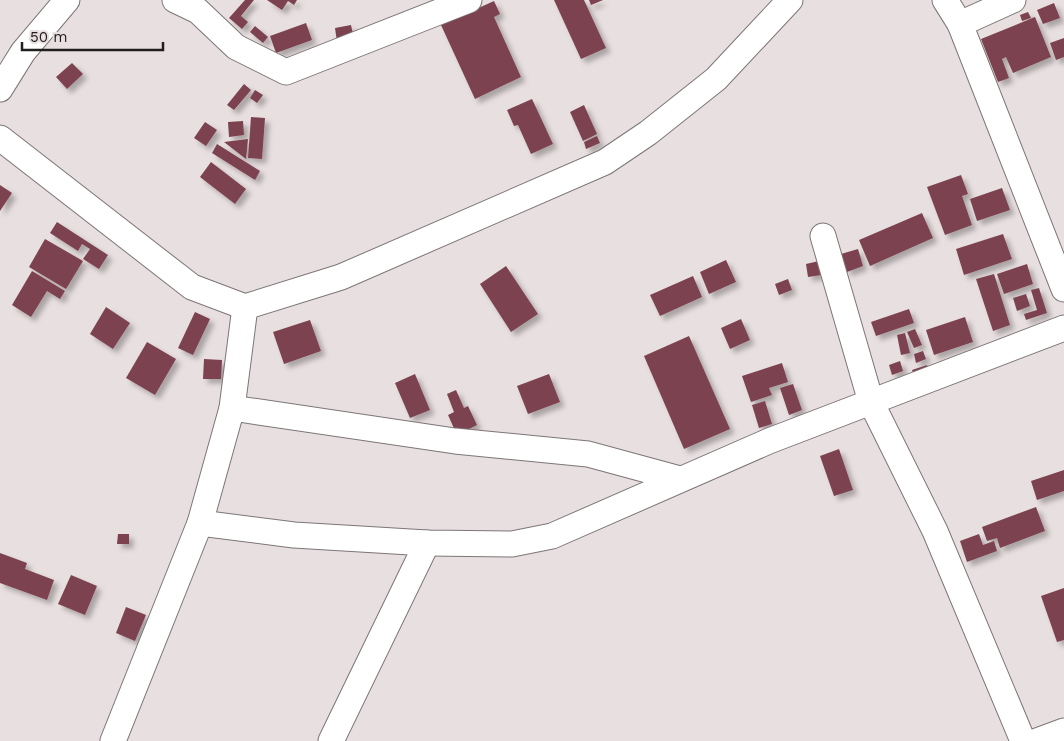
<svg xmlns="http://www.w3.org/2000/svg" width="1064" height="741" font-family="'Work Sans',sans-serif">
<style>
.building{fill:#7d4250;filter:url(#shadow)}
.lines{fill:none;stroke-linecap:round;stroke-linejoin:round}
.minor-casing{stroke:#7d7576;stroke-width:27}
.minor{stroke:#fff;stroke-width:25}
</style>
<defs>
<filter id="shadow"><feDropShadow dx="4.5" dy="4.5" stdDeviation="2.5" flood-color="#0004"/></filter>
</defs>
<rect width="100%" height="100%" fill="#e8dfe0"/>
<g class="building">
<polygon points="245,0 254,0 241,16 248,22 242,29 229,18"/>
<polygon points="267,0 297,0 294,5 288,1 282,10"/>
<polygon points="554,0 584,0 606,48 581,59"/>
<polygon points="589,0 603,0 591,5"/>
<polygon points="494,1 500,14 494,17 521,77 475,99 441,25"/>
<polygon points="1054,3 1060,18 1043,24 1037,10"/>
<polygon points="1028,12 1031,18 1022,21 1020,15"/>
<polygon points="1035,17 1051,57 1013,73 1006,57 1002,59 1009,78 998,82 981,39"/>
<polygon points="306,23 312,40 276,53 270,36"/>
<polygon points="351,25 354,39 337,42 335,28"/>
<polygon points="255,26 268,37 263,43 250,32"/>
<polygon points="1064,38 1064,57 1056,60 1050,43"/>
<polygon points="72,63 83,74 67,89 56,77"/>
<polygon points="244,84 251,90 234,110 227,105"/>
<polygon points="255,90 263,95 257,103 250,98"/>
<polygon points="532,99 553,144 531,154 518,125 514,126 507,110"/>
<polygon points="584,105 597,134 583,141 570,112"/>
<polygon points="251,117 265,118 262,159 248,158"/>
<polygon points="243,121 244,135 229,137 228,122"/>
<polygon points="205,122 217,130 206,146 194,138"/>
<polygon points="597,136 600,143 586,149 584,142"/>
<polygon points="248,139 246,159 224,142"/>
<polygon points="217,144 260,171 255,180 212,153"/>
<polygon points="211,162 246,189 235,204 200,177"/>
<polygon points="961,175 968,194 962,196 972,225 945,235 927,187"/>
<polygon points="0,185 12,193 0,211"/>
<polygon points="1002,188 1010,210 977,221 970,199"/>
<polygon points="922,213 933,238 870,266 859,240"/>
<polygon points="57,222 108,255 99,269 83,259 90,249 82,244 78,251 50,233"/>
<polygon points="1003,234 1012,259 964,275 956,249"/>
<polygon points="45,239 83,261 66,289 29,267"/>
<polygon points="858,249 863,266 847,272 841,254"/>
<polygon points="726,260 736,282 709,294 700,272"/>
<polygon points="819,261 821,275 808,277 806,264"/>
<polygon points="1027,264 1033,284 1004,294 997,274"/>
<polygon points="506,266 538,314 511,332 480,284"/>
<polygon points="32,271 65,291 60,299 47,291 31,317 12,305"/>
<polygon points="994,274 1010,325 993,331 976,279"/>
<polygon points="693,276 702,297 660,316 650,295"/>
<polygon points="788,279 792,290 779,295 775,284"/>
<polygon points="1039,288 1047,313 1026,320 1024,314 1037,310 1031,290"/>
<polygon points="1026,294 1030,306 1017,311 1013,298"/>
<polygon points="106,307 130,323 113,349 90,334"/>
<polygon points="909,309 914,323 876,336 871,322"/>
<polygon points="195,312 210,319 193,355 178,348"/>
<polygon points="965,317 973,342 934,355 926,330"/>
<polygon points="741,319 750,340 730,349 721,328"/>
<polygon points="310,320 321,351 284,364 273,332"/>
<polygon points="915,329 922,345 914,348 907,332"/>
<polygon points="905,333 910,353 901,355 897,335"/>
<polygon points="689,336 730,429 684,449 644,356"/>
<polygon points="147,342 176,359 155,395 126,378"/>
<polygon points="923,351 926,359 916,363 914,354"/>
<polygon points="204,359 222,360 221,379 203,379"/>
<polygon points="900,361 903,371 892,375 889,365"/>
<polygon points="782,363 788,382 769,388 772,395 751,402 742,376"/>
<polygon points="927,365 931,375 916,380 912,370"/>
<polygon points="415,374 430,410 410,418 395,383"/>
<polygon points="549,374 560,402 528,414 517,386"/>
<polygon points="793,384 802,410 789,415 780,388"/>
<polygon points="456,390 464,408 468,406 477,425 457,435 448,415 454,412 447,394"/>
<polygon points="765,401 772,424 759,428 752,405"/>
<polygon points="839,449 853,490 834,496 820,456"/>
<polygon points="1064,470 1064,491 1037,500 1031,481"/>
<polygon points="1036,507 1045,531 1000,548 997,538 987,541 982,527"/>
<polygon points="118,534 129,534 129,544 117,544"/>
<polygon points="979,534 983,545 994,541 997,551 967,562 960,541"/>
<polygon points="0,553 27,563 25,569 54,580 47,600 0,583"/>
<polygon points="71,575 97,586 85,615 58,604"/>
<polygon points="1064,588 1064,640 1057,642 1041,596"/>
<polygon points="126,607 146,615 135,641 116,633"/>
</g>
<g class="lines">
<defs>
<g id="minor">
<polyline points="175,0 198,11 236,47 286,72 469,0"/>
<polyline points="945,0 960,24 1064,289"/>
<polyline points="960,24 1013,0"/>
<polyline points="0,89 23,52 67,0"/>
<polyline points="0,138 192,287 245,307 341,277 605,162 648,133 716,79 790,0"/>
<polyline points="823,236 871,402 935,531 1023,741"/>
<polyline points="232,408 455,441 588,454 680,479"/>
<polyline points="200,523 294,535 427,543 512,544 552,536 769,441 1064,328"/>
<polyline points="113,741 200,523 232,408 245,307"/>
<polyline points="331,741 427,543"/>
<polyline points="1037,741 1064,731"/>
</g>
</defs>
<use href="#minor" class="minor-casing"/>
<use href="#minor" class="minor"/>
</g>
<path d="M22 42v8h141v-8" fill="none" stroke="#211e1e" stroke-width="2.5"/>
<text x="30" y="42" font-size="15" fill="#211e1e" stroke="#e8dfe0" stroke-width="4" paint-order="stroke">50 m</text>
</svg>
